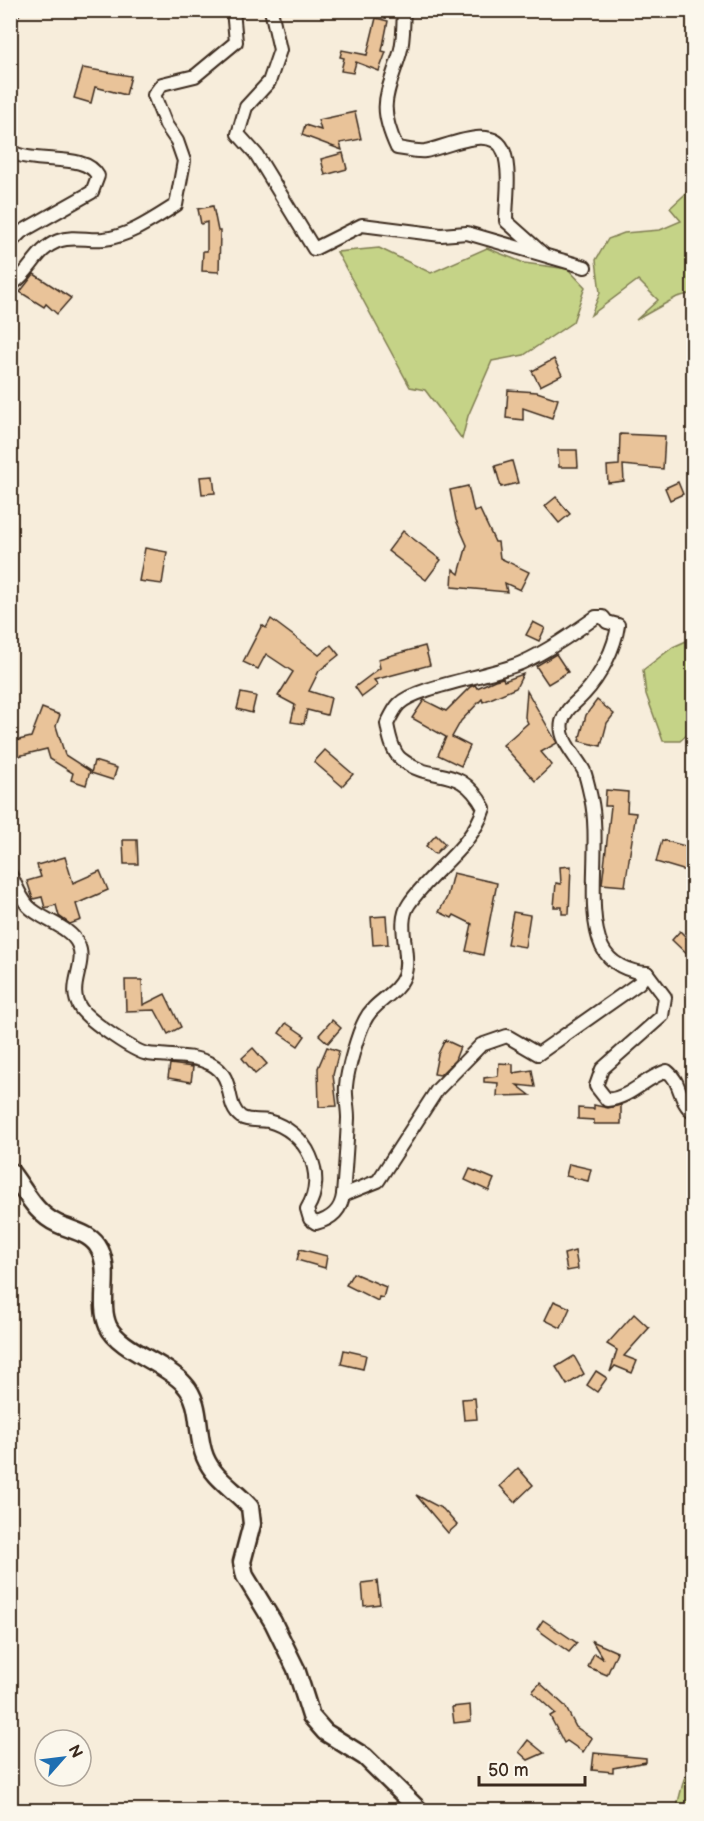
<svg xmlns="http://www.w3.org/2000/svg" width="704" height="1821" font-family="'Balsamiq Sans',sans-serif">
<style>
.green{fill:#c5d387;stroke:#807e52;stroke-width:1.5}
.building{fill:#e9c399;stroke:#3b2a1e;stroke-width:1.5}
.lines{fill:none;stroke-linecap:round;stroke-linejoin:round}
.minor-casing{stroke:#3b2a1e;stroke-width:16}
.secondary-casing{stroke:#3b2a1e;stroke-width:21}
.minor{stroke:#fbf7ec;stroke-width:12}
.secondary{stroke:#fbf7ec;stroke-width:16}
</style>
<rect width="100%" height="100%" fill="#f7eddb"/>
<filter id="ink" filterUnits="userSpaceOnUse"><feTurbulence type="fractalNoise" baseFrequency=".0167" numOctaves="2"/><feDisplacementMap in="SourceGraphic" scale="12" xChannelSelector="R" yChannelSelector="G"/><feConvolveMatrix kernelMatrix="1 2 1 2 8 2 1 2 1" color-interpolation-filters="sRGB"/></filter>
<g filter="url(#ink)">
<g class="green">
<polygon points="693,187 693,293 677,297 636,320 658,300 638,280 591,315 600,293 596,260 608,239 624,233 660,230 681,221 670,208"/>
<polygon points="379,248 431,273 487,248 524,263 568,269 585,287 573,322 524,355 492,361 468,416 462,439 425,390 410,387 337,252"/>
<polygon points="693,638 693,729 680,741 663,741 646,694 643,670 673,647"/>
<polygon points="693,1770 693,1810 676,1810 684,1779"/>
</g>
<g class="building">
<polygon points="376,18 388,21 382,51 386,52 379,71 356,62 353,73 341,71 344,58 340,57 342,50 367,55"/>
<polygon points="83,68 131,76 126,95 95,87 91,103 74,98"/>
<polygon points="355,112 361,139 340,143 342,150 302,135 305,125 321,130 318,120"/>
<polygon points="343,153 347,169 325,175 321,159"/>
<polygon points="213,206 218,231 220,231 219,272 202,271 203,251 207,251 207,222 201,224 198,209"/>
<polygon points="34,274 71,298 57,314 46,304 44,307 20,292"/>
<polygon points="554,359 562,375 540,386 532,371"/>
<polygon points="508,390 537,392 558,399 552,418 523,408 523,420 506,418"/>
<polygon points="620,434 665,436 663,469 623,465 624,481 608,483 607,466 619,465"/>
<polygon points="558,450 577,450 578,467 559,467"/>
<polygon points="512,461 518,483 501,487 495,466"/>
<polygon points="213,476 215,493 202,494 200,477"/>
<polygon points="678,482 683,494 670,500 665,488"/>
<polygon points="468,486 474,512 480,510 495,542 498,542 500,558 529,572 520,590 505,583 507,592 452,587 453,569 459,574 467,545 456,520 450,490"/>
<polygon points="556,497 570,514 559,523 545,506"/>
<polygon points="403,531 441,560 426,580 388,551"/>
<polygon points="145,548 167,552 162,584 139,581"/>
<polygon points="271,619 319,655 331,645 339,655 319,671 309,691 331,698 327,715 307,710 304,724 291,722 295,705 278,696 293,672 266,654 258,669 243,662 262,625 266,628"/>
<polygon points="533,622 545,628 539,641 526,635"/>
<polygon points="425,646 430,665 374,680 378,685 362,697 355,687 380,668 378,659"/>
<polygon points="556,654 568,672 548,684 536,666"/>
<polygon points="523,674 516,688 483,702 482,699 461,721 452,737 470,746 461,766 438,755 446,737 412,718 424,700 446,711 470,687 475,685 477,688 495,680 503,678 504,681"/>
<polygon points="527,691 557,743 541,752 552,765 535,781 503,745 528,723 525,717"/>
<polygon points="241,693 256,696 252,713 237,709"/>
<polygon points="597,700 614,714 607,723 601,746 579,741 586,715"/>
<polygon points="42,708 60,715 56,726 65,755 90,771 86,785 71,780 73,773 50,759 47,749 10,758 10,742 31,737"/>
<polygon points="325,750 353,774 342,786 314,762"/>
<polygon points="94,761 117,768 113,780 91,773"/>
<polygon points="606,790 628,792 627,812 636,813 625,886 602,884 611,806 605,806"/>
<polygon points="436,835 445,844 435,854 426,846"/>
<polygon points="123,840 137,840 138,864 124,864"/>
<polygon points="662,840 693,848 693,873 656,862"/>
<polygon points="65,857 73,883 100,871 108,890 76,904 81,920 70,924 59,916 56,905 45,908 42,897 33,899 27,881 41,877 37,865"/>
<polygon points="571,866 569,914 562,914 562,907 554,907 556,883 561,884 560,867"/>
<polygon points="453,873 497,883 483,955 466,951 472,924 454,915 452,918 439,912 447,897"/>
<polygon points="513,912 530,915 525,947 507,944"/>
<polygon points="386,916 388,944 373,945 371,917"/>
<polygon points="680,931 693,944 693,960 672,940"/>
<polygon points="125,980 142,980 143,1005 165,994 181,1027 168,1034 155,1010 126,1011"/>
<polygon points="332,1020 341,1028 328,1043 319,1035"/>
<polygon points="286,1023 305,1036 298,1046 279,1033"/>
<polygon points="445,1040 460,1047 455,1060 440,1075 434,1074 438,1054"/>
<polygon points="327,1047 339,1051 333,1075 337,1106 319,1107 318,1068"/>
<polygon points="253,1048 267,1064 255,1074 242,1058"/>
<polygon points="499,1063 513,1064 513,1073 532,1070 535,1087 517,1085 530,1095 497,1096 498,1083 484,1082 484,1078 498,1076"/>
<polygon points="170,1064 193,1067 191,1082 168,1078"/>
<polygon points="594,1105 608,1108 621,1105 621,1124 594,1124 594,1120 578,1119 578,1108 594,1109"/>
<polygon points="569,1164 591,1169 588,1181 566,1176"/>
<polygon points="470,1169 494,1179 489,1191 465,1180"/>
<polygon points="300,1249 327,1256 325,1268 297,1260"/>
<polygon points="575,1251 578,1269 567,1271 564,1254"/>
<polygon points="353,1273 386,1287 383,1298 379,1297 378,1301 346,1285"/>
<polygon points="554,1301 570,1308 561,1328 545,1320"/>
<polygon points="634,1314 649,1328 624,1356 637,1361 632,1373 615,1366 610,1372 617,1350 607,1344"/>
<polygon points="344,1350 366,1355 363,1369 341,1364"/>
<polygon points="574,1356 584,1374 567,1385 556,1367"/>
<polygon points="596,1371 607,1378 597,1392 587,1385"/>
<polygon points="475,1398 477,1419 464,1420 462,1399"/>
<polygon points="518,1468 533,1485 515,1502 500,1486"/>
<polygon points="416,1495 443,1509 457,1525 448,1533"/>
<polygon points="377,1581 380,1604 364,1606 362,1583"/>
<polygon points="543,1620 577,1643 569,1652 537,1629"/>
<polygon points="592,1641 617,1652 607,1675 588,1667 594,1653 603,1659"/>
<polygon points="540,1683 565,1706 576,1727 592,1738 583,1752 567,1741 564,1743 550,1716 555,1713 532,1692"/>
<polygon points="470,1705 471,1721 454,1723 452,1707"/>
<polygon points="528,1740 544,1753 528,1760 519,1752"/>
<polygon points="594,1753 646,1758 646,1762 613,1768 613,1772 592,1770"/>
</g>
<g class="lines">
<defs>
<g id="minor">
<polyline points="271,10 280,50 269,82 246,107 238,134 256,154 314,249 362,225 441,235 467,233 585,267"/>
<path d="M404 10C403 24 404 40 400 53 387 96 377 104 397 148 406 149 416 152 425 151 445 148 494 122 504 152 511 173 506 200 506 221L543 254"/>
<polyline points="10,14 14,10"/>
<path d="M10 151C35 166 85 151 98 176L92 192 21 232 10 243"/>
<path d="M10 276 15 282C32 269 37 249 58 241 73 235 89 241 104 239 130 236 155 218 176 205L184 161 177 141 166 125 154 95 162 84 195 76 236 42 233 10"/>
<path d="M10 874C16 885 20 897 28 906 41 920 70 926 78 944 88 965 65 987 81 1009 90 1021 134 1052 148 1054 170 1057 191 1054 211 1064 236 1077 224 1105 241 1117 249 1122 259 1119 268 1121 307 1131 328 1175 307 1209L310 1219 316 1223C331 1219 341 1211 343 1195L378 1181 437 1090 481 1045 507 1036 538 1054 639 983 647 973 665 997 662 1016 602 1069 596 1086 607 1100C631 1098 644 1078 667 1071 682 1082 678 1102 694 1113"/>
<path d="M343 1195C345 1170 347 1144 348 1118 348 1107 345 1096 346 1086 347 1071 358 1033 365 1020 374 1001 397 995 404 976 412 955 395 924 409 904 433 869 471 849 484 808 459 761 433 785 401 759 392 752 389 735 387 724 390 718 394 709 399 704 417 686 492 676 521 663 548 651 572 634 596 617H603L607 622 618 625C615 648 600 677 584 694 575 704 566 708 562 722 558 740 577 757 584 771 587 779 589 789 591 798 601 842 585 910 602 947 610 964 629 972 647 973"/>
</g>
<path id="secondary" d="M10 1171C26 1191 34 1213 58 1224 73 1231 92 1233 100 1250 111 1273 98 1303 108 1326 119 1350 166 1363 184 1384 203 1404 195 1433 205 1457 214 1479 235 1490 250 1507L252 1524 242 1562 245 1576 273 1622 296 1669 311 1716 325 1732 365 1757 419 1810"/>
</defs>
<use href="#minor" class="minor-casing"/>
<use href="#secondary" class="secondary-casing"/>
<use href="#minor" class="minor"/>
<use href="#secondary" class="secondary"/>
</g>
</g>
<rect width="704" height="1821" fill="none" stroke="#fbf7ec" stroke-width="36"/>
<rect x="18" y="18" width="668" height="1785" fill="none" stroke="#3b2a1e" stroke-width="2" filter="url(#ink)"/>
<g transform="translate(63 1758) rotate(62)"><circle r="28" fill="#fbf7ec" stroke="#aea59a" stroke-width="1.5"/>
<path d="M0-4.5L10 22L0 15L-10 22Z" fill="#1f6fb2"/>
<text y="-9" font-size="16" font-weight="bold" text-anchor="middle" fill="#3b2a1e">N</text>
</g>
<path d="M479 1776v9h106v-9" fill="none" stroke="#3b2a1e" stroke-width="3"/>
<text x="488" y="1776" font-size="18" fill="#3b2a1e" stroke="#fbf7ec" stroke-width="4.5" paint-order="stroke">50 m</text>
</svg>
